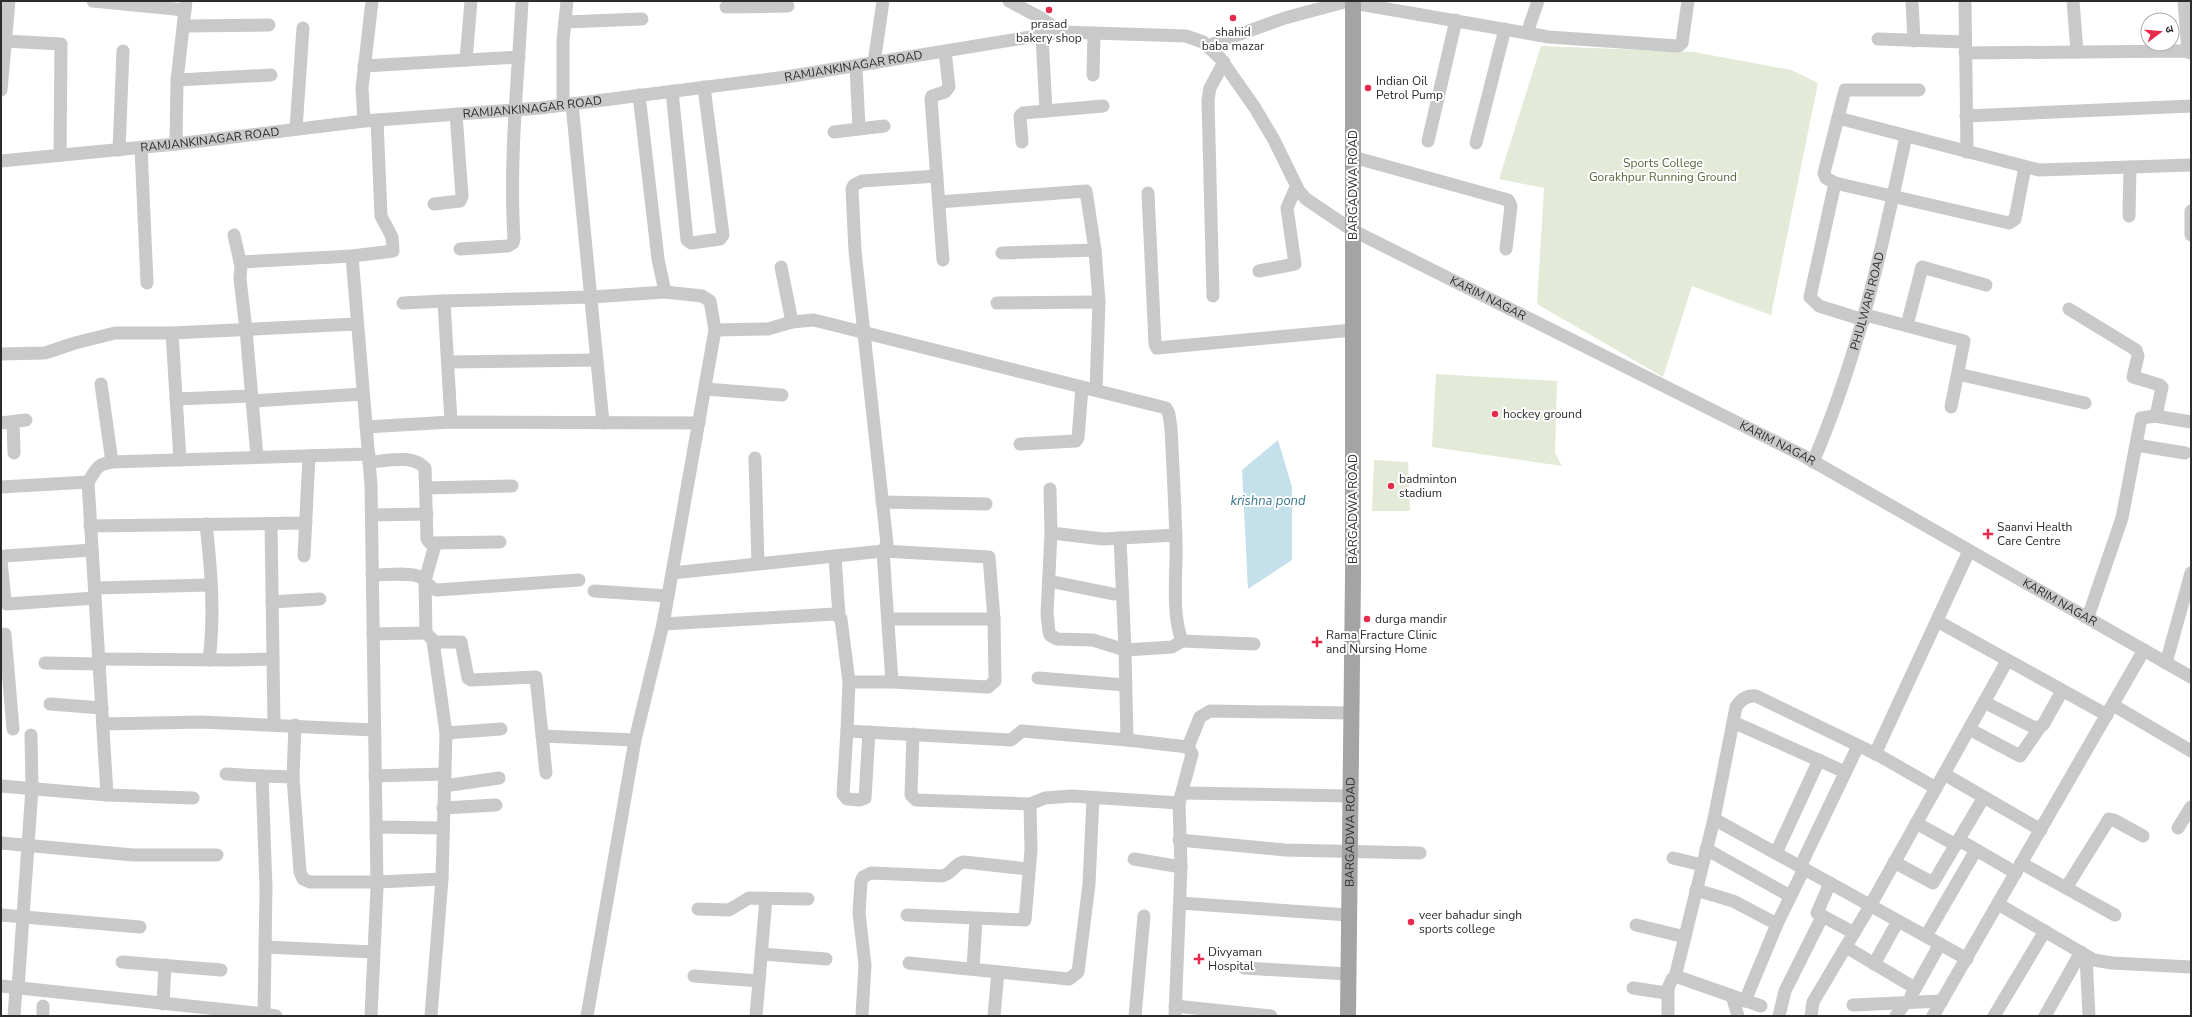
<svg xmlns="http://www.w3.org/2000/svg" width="2192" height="1017" font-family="'Nunito Sans','Noto Sans Devanagari',sans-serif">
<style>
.green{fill:#e4ead8}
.water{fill:#c3e0eb}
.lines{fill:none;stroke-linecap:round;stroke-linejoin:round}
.minor{stroke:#c9c9c9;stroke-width:13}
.major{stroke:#a4a4a4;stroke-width:16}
.poi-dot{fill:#e8294b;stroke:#fff;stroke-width:1.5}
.labels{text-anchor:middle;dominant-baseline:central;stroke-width:4;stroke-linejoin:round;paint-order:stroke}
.poi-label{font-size:12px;fill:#2c2c2c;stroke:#fff;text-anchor:start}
.street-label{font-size:12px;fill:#2c2c2c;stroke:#fff}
.park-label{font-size:12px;fill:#546739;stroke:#fff}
.water-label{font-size:13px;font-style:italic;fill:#39768e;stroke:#fff}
</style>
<rect width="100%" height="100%" fill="#fff"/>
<g class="green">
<polygon points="1541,46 1694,52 1791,70 1818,83 1771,315 1692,286 1663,377 1537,304 1544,188 1499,179"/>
<polygon points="1436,374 1557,381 1555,453 1562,466 1432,447"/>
<polygon points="1374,460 1408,462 1410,511 1372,511"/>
</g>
<polygon class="water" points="1278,440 1292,487 1292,560 1248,589 1242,470"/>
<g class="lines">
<g class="minor">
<polyline points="93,1 185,10"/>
<polyline points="1009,1 1041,18 1061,32"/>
<polyline points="1912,1 1914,41"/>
<polyline points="1965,1 1967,152"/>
<polyline points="2073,1 2077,52"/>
<polyline points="2184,1 2188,51"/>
<polyline points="1353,3 1549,37 1678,46 1682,43 1688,1"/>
<polyline points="726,7 788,6"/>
<polyline points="565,22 642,19"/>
<polyline points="184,26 269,25"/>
<polyline points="1527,33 1538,1"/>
<polyline points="1042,36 1046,111"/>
<polyline points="1878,39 1965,42"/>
<polyline points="5,41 61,44 60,155"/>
<polyline points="1207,46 1285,18 1348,1"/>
<polyline points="1965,53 2185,51 2191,53"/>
<polyline points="466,60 471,1"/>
<polyline points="874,63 883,1"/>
<polyline points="364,66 519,57"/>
<polyline points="856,66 859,129"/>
<polyline points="1093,75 1094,33"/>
<polyline points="177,80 271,75"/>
<polyline points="1,90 9,1"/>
<polyline points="1919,90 1845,90 1824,173 1826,178 1835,183 2009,223 2015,219 2025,167"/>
<polyline points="672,91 687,240 691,243 720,239 723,235 704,87"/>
<polyline points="639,95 658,259 665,292"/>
<polyline points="572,104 603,423"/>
<polyline points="563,105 563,41 567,1"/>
<polyline points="1966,116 2191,106"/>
<polyline points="1838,118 2039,170 2191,165"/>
<polyline points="364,121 362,88 372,1"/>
<polyline points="296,129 303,28"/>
<polyline points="834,132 884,126"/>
<polyline points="1428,141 1456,20"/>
<polyline points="1022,142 1020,116 1023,113 1103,106"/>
<polyline points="1476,143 1505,29"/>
<polyline points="176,144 177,80 186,1"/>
<polyline points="141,148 147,283"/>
<polyline points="119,150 123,51"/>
<polyline points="1353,157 1508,200 1511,206 1506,249"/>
<path id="s1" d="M1 161 176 144 364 121 540 108 786 77 1061 32 1186 36 1203 42 1220 58 1255 108 1274 140 1299 191 1306 199 1352 230 1802 455 2191 677"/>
<polyline points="1835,183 1810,297 1819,306 1864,320"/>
<polyline points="1148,193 1155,344 1157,348 1353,330"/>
<polyline points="939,202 1086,191 1095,250 1099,302 1096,390"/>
<polyline points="434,204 460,201 462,196 456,114"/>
<polyline points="2191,211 2191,235"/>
<polyline points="2129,216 2130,167"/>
<polyline points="234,235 241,266 240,279 246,330 257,457"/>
<path d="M460 249 508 246 513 243 514 239C509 159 518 80 522 1"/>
<polyline points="1002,253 1095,250"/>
<polyline points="352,256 371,485 377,888 371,1016"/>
<polyline points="943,260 931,99 932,96 945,92 949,87 945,51"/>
<polyline points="240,262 352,256 393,251 392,237 381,216 377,120"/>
<path d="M781 267 792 322 814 320 1166 408 1169 414 1171 429C1173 467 1175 505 1176 543 1177 574 1171 611 1182 641L1254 644"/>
<polyline points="1259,271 1295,264 1287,208 1296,187"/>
<polyline points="1213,296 1208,100 1210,88 1224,62"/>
<polyline points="403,303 444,301"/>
<polyline points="997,303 1099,302"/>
<polyline points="2069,309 2136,350 2138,356 2133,377 2160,385 2162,387 2156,416 2141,418 2122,518 2088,617"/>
<polyline points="1866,315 1964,341 1951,407"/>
<polyline points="1907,325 1922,267 1986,285"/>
<polyline points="715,330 768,329 792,322"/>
<polyline points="172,333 180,460"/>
<polyline points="1,354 45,353 75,343 115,333 172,333 356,324"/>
<polyline points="448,362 597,360"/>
<polyline points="1958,374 2085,403"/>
<polyline points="101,384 112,462"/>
<polyline points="705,389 782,395"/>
<polyline points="176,399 252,396"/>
<polyline points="252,401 363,394"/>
<polyline points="2155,416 2191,422"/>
<polyline points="13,422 14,453"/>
<polyline points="451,422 444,301 592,297 665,292 702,296 710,301 715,330 663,624 635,740 587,1016"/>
<polyline points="1,423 26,420"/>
<polyline points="366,427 451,422 699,423"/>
<polyline points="1020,444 1076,441 1078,438 1082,387"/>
<polyline points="2136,445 2185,453"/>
<polyline points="755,458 758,564"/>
<path d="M369 462C387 461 413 454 425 468L427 539 430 543 500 542"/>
<path id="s2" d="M1813 462C1859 355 1882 249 1906 136"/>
<path d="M1 487 88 482C97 469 95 465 112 462L369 454"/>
<polyline points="426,488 512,486"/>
<polyline points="1050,489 1051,533 1047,614 1049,632 1050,635 1057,639 1093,640 1125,650 1120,538"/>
<polyline points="882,502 986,504"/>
<polyline points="372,515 427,514"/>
<path d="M206 524C211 569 215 615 209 660"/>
<polyline points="271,524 274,724"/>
<polyline points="90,526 306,523"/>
<polyline points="1051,533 1103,539 1176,535"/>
<polyline points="92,550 5,556 1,561 5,600 7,604 95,598"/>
<polygon points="883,551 989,557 994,619 995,681 988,687 892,682"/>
<polyline points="304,556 309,456"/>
<polyline points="835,556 839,616"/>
<polyline points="672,573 883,551 887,544 855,251 852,189 854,185 862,181 937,176"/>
<path d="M372 575C384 575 411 572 420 577 427 580 429 589 437 590L579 580"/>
<polyline points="426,577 435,545"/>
<polyline points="1049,581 1113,594"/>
<polyline points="95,588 210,585"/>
<polyline points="594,591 668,596"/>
<polyline points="272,602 320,599"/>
<polyline points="888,619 994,619"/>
<polyline points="1937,621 2107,715"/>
<polyline points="663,624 835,614 841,619 849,682 847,731 1011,740 1022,731 1127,740"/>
<polyline points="426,633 435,642 461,642 468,678 471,680 536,677 546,773"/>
<polyline points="5,634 13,729"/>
<polyline points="373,634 426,633 425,581"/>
<polyline points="99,659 230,660 273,659"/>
<polyline points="45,663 100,664"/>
<polyline points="2166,663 2191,573"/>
<polyline points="1038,678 1125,685"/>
<polyline points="849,682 892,682"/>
<polyline points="1984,702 2035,728 2043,725 2062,691"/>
<polyline points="50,704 102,708"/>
<polyline points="2113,705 2191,751"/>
<polyline points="1733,722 1845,772"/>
<polyline points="103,724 202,722 374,730"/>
<polyline points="1969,729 2020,756 2040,727"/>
<polyline points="847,731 843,794 847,799 860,800 865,798 869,732"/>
<polyline points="446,733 501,729"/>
<polyline points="913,734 911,795 916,800 1030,804 1045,798 1072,796 1179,803"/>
<polyline points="542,736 635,740"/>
<polyline points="1188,747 1200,717 1210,711 1351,713"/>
<polyline points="1875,754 1969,551"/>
<polyline points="1944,774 2041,830"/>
<polyline points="262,776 293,777 300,872 303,879 310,882 377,882 442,879"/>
<polyline points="375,776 444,774"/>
<polyline points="293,777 295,725"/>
<polyline points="1,786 107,795 88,482"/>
<polyline points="444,786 499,778"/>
<polyline points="1182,793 1350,796"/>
<polyline points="107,795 193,798"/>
<polyline points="443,808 496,805"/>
<polyline points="1714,819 1967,959"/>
<polyline points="1916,823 1956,845"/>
<polyline points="376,827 443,828"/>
<polyline points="2178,828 2191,807"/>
<polyline points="1179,840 1285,850 1420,853"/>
<polyline points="1959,840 2016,873"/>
<polyline points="1,843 133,855 217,855"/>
<polyline points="1706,849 1790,896"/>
<polyline points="1776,853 1819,760"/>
<polyline points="1673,858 1702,865"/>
<polyline points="1134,859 1181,867"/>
<polyline points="1894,862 1933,883 1984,797"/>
<polyline points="2021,863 2115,915"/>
<polyline points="1800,867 1858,746"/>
<polyline points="1830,883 1817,913 1854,933"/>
<polyline points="2066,888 2109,819 2114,820 2143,836"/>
<polyline points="1696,890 1733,901 1777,924"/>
<polyline points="1180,903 1348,915"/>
<polyline points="1998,904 2094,960 2112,963 2191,967"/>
<polyline points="698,909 729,910 749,898 808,899"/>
<polyline points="1,915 140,927"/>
<polyline points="907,915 1025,920 1031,850 1030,804"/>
<polyline points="1636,925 1685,937"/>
<polyline points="1926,936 1976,850"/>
<polyline points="265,947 373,952"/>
<polyline points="1846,947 1915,988"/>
<polyline points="762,954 826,959"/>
<polyline points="2086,956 2089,1016"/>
<polyline points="122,962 221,970"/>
<polyline points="909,963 1069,979 1078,972 1089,884 1093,798"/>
<polyline points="1874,964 1898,921"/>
<polyline points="1244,968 1348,974"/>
<polyline points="973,969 976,919"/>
<polyline points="694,976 759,981"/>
<path d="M1675 977 1714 819 1736 707C1741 699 1747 695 1756 696L1880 756 1936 788"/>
<polyline points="1,986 264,1014 266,888 262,776 226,774"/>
<polyline points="18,988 32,788 31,735"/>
<polyline points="1633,988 1666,993 1672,979 1678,977 1761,1006"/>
<polyline points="1668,990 1668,1016"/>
<polyline points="1732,996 1738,1016"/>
<polyline points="1911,996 1940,944"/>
<polyline points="1745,1001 1777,924 1804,869"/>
<polyline points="163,1004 165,965"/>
<polyline points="1853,1005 1942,1001"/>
<polyline points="1175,1006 1271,1016"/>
<polyline points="14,1016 16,988"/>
<polyline points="43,1016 43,1006"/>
<polyline points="264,1016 264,1014 276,1016"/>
<polyline points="431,1016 442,879 446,733 433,641"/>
<polyline points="756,1016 766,898"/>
<path d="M862 1016 865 965 859 913 861 882 863 877 871 873 942 876C952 874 955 863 964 862L1028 869"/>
<polyline points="994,1016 998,972"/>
<polyline points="1135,1016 1144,916"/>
<polyline points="1175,1016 1181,867 1179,803 1192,754 1188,747 1127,740 1125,650 1172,647 1182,641"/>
<polyline points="1779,1016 1785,991 1822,917"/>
<polyline points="1811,1016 1813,1002 1870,906 2007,661"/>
<polyline points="1896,1016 1905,1003"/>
<polyline points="1933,1016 2144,650"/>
<polyline points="1994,1016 2045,931"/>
<polyline points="2045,1016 2081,952"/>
</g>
<path class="major" id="s3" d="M1348 1016 1353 575V1"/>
</g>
<g class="poi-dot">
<circle cx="1049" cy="10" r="4"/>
<circle cx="1233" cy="18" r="4"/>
<circle cx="1368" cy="88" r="4"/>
<circle cx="1495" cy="414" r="4"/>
<circle cx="1391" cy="486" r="4"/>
<path d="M1986 528h4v4h4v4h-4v4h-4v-4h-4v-4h4z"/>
<circle cx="1367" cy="619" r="4"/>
<path d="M1315 636h4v4h4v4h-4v4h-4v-4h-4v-4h4z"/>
<circle cx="1411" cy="922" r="4"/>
<path d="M1197 953h4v4h4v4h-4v4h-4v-4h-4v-4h4z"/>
</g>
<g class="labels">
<g class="poi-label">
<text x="1049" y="24" text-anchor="middle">prasad<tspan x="1049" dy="14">bakery shop</tspan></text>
<text x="1233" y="32" text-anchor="middle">shahid<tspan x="1233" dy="14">baba mazar</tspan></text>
<text x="1376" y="81">Indian Oil<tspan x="1376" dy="14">Petrol Pump</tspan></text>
<text x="1503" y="414">hockey ground</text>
<text x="1399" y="479">badminton<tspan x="1399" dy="14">stadium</tspan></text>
<text x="1997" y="527">Saanvi Health<tspan x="1997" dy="14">Care Centre</tspan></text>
<text x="1375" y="619">durga mandir</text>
<text x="1326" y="635">Rama Fracture Clinic<tspan x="1326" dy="14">and Nursing Home</tspan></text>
<text x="1419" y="915">veer bahadur singh<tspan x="1419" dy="14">sports college</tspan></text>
<text x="1208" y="952">Divyaman<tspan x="1208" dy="14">Hospital</tspan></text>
</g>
<g class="street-label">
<text stroke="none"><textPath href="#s1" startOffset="858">RAMJANKINAGAR ROAD</textPath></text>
<text stroke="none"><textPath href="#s1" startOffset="534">RAMJANKINAGAR ROAD</textPath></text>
<text stroke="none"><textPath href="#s1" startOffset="210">RAMJANKINAGAR ROAD</textPath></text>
<text transform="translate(1353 185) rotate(-90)">BARGADWA ROAD</text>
<text stroke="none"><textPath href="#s1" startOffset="1608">KARIM NAGAR</textPath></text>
<text stroke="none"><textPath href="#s2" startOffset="170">PHULWARI ROAD</textPath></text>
<text stroke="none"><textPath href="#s1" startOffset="1932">KARIM NAGAR</textPath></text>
<text transform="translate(1353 509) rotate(-90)">BARGADWA ROAD</text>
<text stroke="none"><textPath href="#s1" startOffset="2256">KARIM NAGAR</textPath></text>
<text stroke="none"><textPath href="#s3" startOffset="184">BARGADWA ROAD</textPath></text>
</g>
<g class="park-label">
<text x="1663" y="163">Sports College<tspan x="1663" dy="14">Gorakhpur Running Ground</tspan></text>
</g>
<g class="water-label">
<text x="1268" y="501">krishna pond</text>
</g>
</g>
<rect width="2192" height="1017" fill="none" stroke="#2c2c2c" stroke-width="4"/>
<g transform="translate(2160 32) rotate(74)"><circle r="19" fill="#ffffff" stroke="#ababab"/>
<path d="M0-3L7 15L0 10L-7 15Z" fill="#e8294b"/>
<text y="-6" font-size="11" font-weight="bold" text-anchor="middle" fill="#2c2c2c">उ</text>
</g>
</svg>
